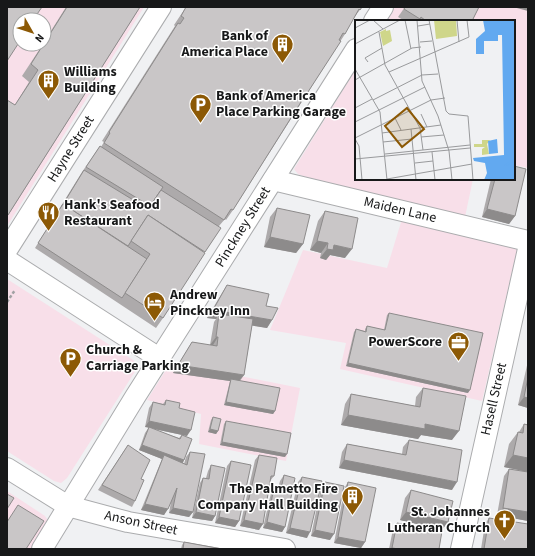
<svg xmlns="http://www.w3.org/2000/svg" width="535" height="556" font-family="'Source Sans 3',sans-serif">
<style>
.commercial{fill:#f8dfe9;fill-rule:evenodd}
.lines{fill:none;stroke-linecap:round;stroke-linejoin:round}
.street-casing{stroke:#abacae;stroke-width:22}
.path{stroke:#a0a1a3;stroke-width:2.5;stroke-dasharray:3 2;stroke-linecap:butt}
.street{stroke:#fff;stroke-width:20}
.wall{fill:#adaaab}
.shaded-wall{fill:#8d8b8b}
.building{fill:#c9c6c7;stroke:#8d8b8b}
.labels{text-anchor:middle;dominant-baseline:central;stroke-width:3;stroke-linejoin:round;paint-order:stroke}
.poi-label{font-size:14px;font-weight:bold;fill:#171819;stroke:#fff;text-anchor:start}
.street-label{font-size:14px;fill:#171819;stroke:#fff}
.inset-river{fill:none;stroke:#62a9f0;stroke-width:2}
.inset-road{fill:none;stroke:#999a9c;stroke-width:1}
.view{fill:#8c5905;fill-opacity:0.15;stroke:#8c5905;stroke-width:2}
.inset-edge{fill:none;stroke:#171819;stroke-width:2}
</style>
<rect width="100%" height="100%" fill="#f0f1f3"/>
<g class="commercial">
<path d="M7 7H144L7 226ZM20 20H44V44H20Z"/>
<polygon points="395,7 528,7 528,168 514,165 514,21 387,21"/>
<polygon points="356,69 356,179 473,179 465,217 306,177 298,174 294,169"/>
<polygon points="402,219 510,245 517,250 482,401 340,369 346,343 270,330 303,250 387,268"/>
<polygon points="7,279 133,360 137,364 136,370 67,478 61,483 54,481 7,451"/>
<polygon points="171,362 300,388 286,461 199,444 201,414 147,400"/>
<polygon points="7,491 45,516 47,519 48,522 32,549 7,549"/>
</g>
<g class="lines">
<defs>
<g id="street">
<polyline points="374,21 383,7"/>
<polyline points="273,180 528,241"/>
<polyline points="7,250 161,7"/>
<polyline points="7,260 159,358"/>
<polyline points="7,468 68,506 128,522 285,549"/>
<polyline points="42,549 135,397 356,49"/>
<polyline points="461,549 528,249"/>
</g>
</defs>
<use href="#street" class="street-casing"/>
<polyline class="path" points="7,302 15,290"/>
<use href="#street" class="street"/>
</g>
<g class="wall">
<polygon points="66,7 140,7 7,217 7,100 15,105 29,82 22,76 43,44 44,44 44,42"/>
<polygon points="186,7 362,7 353,19 345,34 233,210 226,220 225,219 219,226 163,318 156,328 35,248 82,172 100,146 101,147 104,142 102,141 175,26 174,25"/>
<polygon points="405,7 479,7 472,21 405,21 398,17"/>
<polygon points="491,179 514,179 515,216 509,224 482,217"/>
<polygon points="277,208 303,244 296,253 264,247 270,217"/>
<polygon points="325,211 345,258 330,255 326,260 320,258 321,253 310,250 318,221"/>
<polygon points="227,285 266,306 272,320 267,328 252,325 244,375 240,381 275,411 273,414 224,405 230,381 173,373 192,342 213,346 213,345 210,345 214,322 216,319 207,318 222,293"/>
<polygon points="389,313 468,393 346,366 354,332 356,329 365,331 365,329 367,326 384,330 387,315"/>
<polygon points="528,361 528,408 518,405"/>
<polygon points="423,388 452,440 421,435 418,439 341,425 345,404 351,394 415,406 416,397"/>
<polygon points="166,400 179,408 187,436 149,428 179,438 182,435 184,460 183,463 184,464 186,457 190,452 193,512 189,517 169,513 171,502 164,515 141,510 162,459 139,450 145,433 149,427 145,427 149,408 153,402 163,404"/>
<polygon points="213,417 218,431 216,434 208,432 211,420"/>
<polygon points="226,421 285,457 220,445 224,424"/>
<polygon points="524,424 528,425 528,521 497,515 504,476 509,469 527,472 504,467 509,444 518,432 519,432"/>
<polygon points="409,440 452,490 339,468 342,452 347,444 402,454 403,447"/>
<polygon points="128,445 141,479 135,501 132,507 98,490"/>
<polygon points="259,455 274,476 270,481 259,530 240,526 255,460"/>
<polygon points="231,461 239,521 235,527 215,523 227,466"/>
<polygon points="211,465 215,516 212,521 192,518 200,483 203,478 206,478 208,471"/>
<polygon points="284,475 285,527 282,532 263,528 271,493 274,488 278,488 280,481"/>
<polygon points="302,477 307,538 286,533 298,482"/>
<polygon points="325,482 330,540 311,536 321,487"/>
<polygon points="348,482 365,542 361,548 334,543 345,487"/>
<polygon points="411,490 442,530 400,520 405,498"/>
<polygon points="489,518 528,549 481,549 485,524"/>
<polygon points="397,523 439,549 389,549 393,529"/>
<polygon points="184,542 222,549 181,549 182,545"/>
</g>
<g class="shaded-wall">
<polygon points="513,7 528,7 528,11"/>
<polygon points="487,209 515,216 509,224 482,217"/>
<polygon points="270,237 303,244 296,253 264,247"/>
<polygon points="317,241 328,243 321,253 310,250"/>
<polygon points="334,245 352,249 345,258 330,255 326,260 320,258 327,249"/>
<polygon points="213,310 272,320 267,328 218,320 219,314 216,319 207,318"/>
<polygon points="216,337 218,337 213,345 210,345"/>
<polygon points="348,363 470,390 468,393 346,366"/>
<polygon points="178,365 244,375 238,382 231,379 230,381 173,373"/>
<polygon points="524,397 528,398 528,408 518,405"/>
<polygon points="226,402 275,411 273,414 224,405"/>
<polygon points="348,415 425,424 459,431 452,440 421,435 418,439 341,425"/>
<polygon points="149,421 191,430 187,436 145,427"/>
<polygon points="210,429 218,431 216,434 208,432"/>
<polygon points="222,442 287,454 285,457 220,445"/>
<polygon points="142,445 184,460 181,466 164,455 162,459 139,450"/>
<polygon points="513,455 528,458 528,472 504,467"/>
<polygon points="344,460 457,482 452,490 339,468"/>
<polygon points="145,504 168,509 164,515 141,510"/>
<polygon points="173,508 193,512 189,517 169,513"/>
<polygon points="503,508 528,512 528,521 497,515"/>
<polygon points="196,512 215,516 212,521 192,518"/>
<polygon points="406,512 448,522 442,530 400,520"/>
<polygon points="219,517 239,521 235,527 215,523"/>
<polygon points="244,520 263,524 259,530 240,526"/>
<polygon points="267,522 285,527 282,532 263,528"/>
<polygon points="290,528 310,532 307,538 286,533"/>
<polygon points="315,530 334,534 330,540 311,536"/>
<polygon points="338,537 365,542 361,548 334,543"/>
</g>
<g class="building">
<polygon points="8,7 42,7 33,20 20,20 20,41 7,61 7,8"/>
<polygon points="67,7 140,7 8,215 7,214 7,100 15,105 38,70 31,64"/>
<polygon points="186,7 362,7 360,10 359,9 345,34 343,33 339,40 341,41 306,95 304,94 300,101 301,102 233,210 231,209 224,220 104,143 110,133 109,132 178,23 180,24 184,18 181,16"/>
<polygon points="405,7 479,7 472,21 426,21 421,17 420,19 404,9"/>
<polygon points="100,146 163,187 150,206 86,167"/>
<polygon points="514,166 526,169 515,216 487,209 495,179 514,179"/>
<polygon points="84,170 148,209 161,190 221,228 205,252 148,215 128,246 63,204 62,206"/>
<polygon points="63,204 147,259 122,298 38,243"/>
<polygon points="277,208 310,215 303,244 270,237"/>
<polygon points="325,211 358,218 352,249 334,245 333,250 327,249 328,243 317,241"/>
<polygon points="148,215 205,253 163,318 125,293 150,254 131,241"/>
<polygon points="227,285 269,294 266,306 278,308 272,320 213,310"/>
<polygon points="389,313 483,333 470,390 348,363 356,329 366,332 367,326 385,330"/>
<polygon points="219,314 253,319 244,375 178,365 192,342 217,346 218,337 216,337"/>
<polygon points="528,377 528,398 524,397"/>
<polygon points="231,379 280,388 275,411 226,402"/>
<polygon points="423,388 466,396 459,431 425,424 425,429 348,415 351,394 420,407"/>
<polygon points="166,400 180,403 179,408 195,412 191,430 149,421 153,402 165,405"/>
<polygon points="213,417 221,419 218,431 210,429"/>
<polygon points="226,421 291,433 287,454 222,442"/>
<polygon points="524,424 528,425 528,458 513,455 518,432 523,433"/>
<polygon points="149,427 180,439 182,435 192,439 184,460 142,445"/>
<polygon points="409,440 462,450 457,482 344,460 347,444 406,455"/>
<polygon points="128,445 150,460 141,479 144,480 135,501 102,485"/>
<polygon points="190,452 205,454 193,512 173,508 177,488 168,509 145,504 164,455 187,465"/>
<polygon points="259,455 277,458 274,476 271,476 263,524 244,520"/>
<polygon points="231,461 251,465 239,521 219,517"/>
<polygon points="211,465 225,468 215,516 196,512 203,478 209,479"/>
<polygon points="509,469 528,472 528,512 503,508"/>
<polygon points="284,475 295,478 285,527 267,522 274,488 281,489"/>
<polygon points="302,477 322,481 310,532 290,528"/>
<polygon points="325,482 344,486 334,534 315,530"/>
<polygon points="348,482 376,488 365,542 338,537"/>
<polygon points="411,490 453,501 448,522 406,512"/>
<polygon points="7,494 14,498 7,509"/>
<polygon points="18,505 44,521 26,549 7,549 7,522"/>
<polygon points="489,518 528,524 528,549 484,549"/>
<polygon points="397,523 442,531 439,549 399,549 392,548"/>
<polygon points="184,542 222,549 183,549"/>
</g>
<defs>
<symbol id="building-pin" viewBox="-11 -11 22 30"><path d="M0 17L-7.5 6A9.5 9.5 0 1 1 7.5 6Z" fill="#8c5905" stroke="#fff"/><path d="M-4-6H4V6H1V3H-1V6H-4ZM-2.5-4.3h1.7v1.8h-1.7ZM.8-4.3h1.7v1.8H.8ZM-2.5-1h1.7V.8h-1.7ZM.8-1h1.7V.8H.8Z" fill="#fff"/></symbol>
<symbol id="parking-pin" viewBox="-11 -11 22 30"><path d="M0 17L-7.5 6A9.5 9.5 0 1 1 7.5 6Z" fill="#8c5905" stroke="#fff"/><path d="M-3.5-5.5H1a3.5 3.5 0 0 1 0 7H-1V5.5H-3.5ZM-1-3.4V-.6H.8a1.4 1.4 0 0 0 0-2.8Z" fill="#fff"/></symbol>
<symbol id="restaurant-pin" viewBox="-11 -11 22 30"><path d="M0 17L-7.5 6A9.5 9.5 0 1 1 7.5 6Z" fill="#8c5905" stroke="#fff"/><path d="M-5-6h1v4h1v-4h1v4h1v-4h1v5L-1.5 .5V6h-2V.5L-5-1ZM5-6V6H3V1.5H1.5Q1.5-4 5-6Z" fill="#fff"/></symbol>
<symbol id="hotel-pin" viewBox="-11 -11 22 30"><path d="M0 17L-7.5 6A9.5 9.5 0 1 1 7.5 6Z" fill="#8c5905" stroke="#fff"/><path d="M-6-4.5h1.5V1H6V5H4.5V3h-9V5H-6ZM-4 0a1.8 1.8 0 1 1 3.6 0ZM.5 0V-2.5h3Q6-2.5 6 0Z" fill="#fff"/></symbol>
<symbol id="office-pin" viewBox="-11 -11 22 30"><path d="M0 17L-7.5 6A9.5 9.5 0 1 1 7.5 6Z" fill="#8c5905" stroke="#fff"/><path d="M-6-3h4V-5.5h4V-3h4V5H-6ZM-1-4.5V-3h2v-1.5ZM-6 0V1H6V0Z" fill="#fff"/></symbol>
<symbol id="church-pin" viewBox="-11 -11 22 30"><path d="M0 17L-7.5 6A9.5 9.5 0 1 1 7.5 6Z" fill="#8c5905" stroke="#fff"/><path d="M-1.2-6h2.4v3.5h3.3v2.4h-3.3V6h-2.4V-.1h-3.3v-2.4h3.3Z" fill="#fff"/></symbol>
</defs>
<g fill-rule="evenodd">
<use href="#building-pin" x="270" y="32" width="25" height="34"/>
<use href="#building-pin" x="36" y="68" width="25" height="34"/>
<use href="#parking-pin" x="188" y="92" width="25" height="34"/>
<use href="#restaurant-pin" x="36" y="200" width="25" height="34"/>
<use href="#hotel-pin" x="142" y="290" width="25" height="34"/>
<use href="#office-pin" x="446" y="330" width="25" height="34"/>
<use href="#parking-pin" x="58" y="346" width="25" height="34"/>
<use href="#building-pin" x="340" y="484" width="25" height="34"/>
<use href="#church-pin" x="492" y="508" width="25" height="34"/>
</g>
<g class="labels">
<g class="poi-label">
<text x="268" y="36" text-anchor="end">Bank of<tspan x="268" dy="16">America Place</tspan></text>
<text x="64" y="72">Williams<tspan x="64" dy="16">Building</tspan></text>
<text x="216" y="96">Bank of America<tspan x="216" dy="16">Place Parking Garage</tspan></text>
<text x="64" y="205">Hank's Seafood<tspan x="64" dy="16">Restaurant</tspan></text>
<text x="170" y="295">Andrew<tspan x="170" dy="16">Pinckney Inn</tspan></text>
<text x="442" y="342" text-anchor="end">PowerScore</text>
<text x="86" y="350">Church &amp;<tspan x="86" dy="16">Carriage Parking</tspan></text>
<text x="338" y="489" text-anchor="end">The Palmetto Fire<tspan x="338" dy="16">Company Hall Building</tspan></text>
<text x="490" y="512" text-anchor="end">St. Johannes<tspan x="490" dy="16">Lutheran Church</tspan></text>
</g>
<g class="street-label">
<text transform="translate(71 149) rotate(-58)">Hayne Street</text>
<text transform="translate(400 210) rotate(13)">Maiden Lane</text>
<text transform="translate(243 227) rotate(-58)">Pinckney Street</text>
<text transform="translate(494 399) rotate(-77)">Hasell Street</text>
<text transform="translate(141 523) rotate(12)">Anson Street</text>
</g>
</g>
<g transform="translate(355 20)">
<rect width="160" height="160" fill="#f0f1f3"/>
<path d="M79 0H101L102 16 81 19ZM31 9V11L35 10 37 21 28 26 25 12ZM127 120H135L132 124 134 134 127 135V129L130 127H119V124H127Z" fill="#cfd68a"/>
<path d="M128 0H160V160H129L132 153 130 143 119 141 118 138 149 135 147 15H143V21H129V34H121V19L130 11ZM142 119 143 133 134 134 133 121Z" fill="#62a9f0"/>
<path class="inset-river" d="M150 146 160 139"/>
<path class="inset-road" d="M18 0 28 9M50 0 56 29M62 0 67 61 83 96 94 131 97 160M74 0 91 91 94 94 113 96 118 160M102 0 104 22M63 6 75 4M0 8 15 0M24 12 30 45 65 108 68 130M65 22 77 21M0 24 45 0M13 42 10 38 27 28M0 49 25 92 32 160M34 52 114 17 112 0M0 60 57 28 66 27M18 80 67 55 83 54M0 88 17 79M66 94 72 107M40 98 46 110M0 102 70 67M56 109 61 160M27 113 86 105M66 117 89 115M0 118 76 80 90 78M0 119 4 126 7 160M28 122 57 119M77 132 80 160M30 134 115 125M0 139 115 128M60 143 78 141M32 159 117 144"/>
<path class="view" d="M52 88 69 109 47 127 30 106Z"/>
<rect width="160" height="160" class="inset-edge"/>
</g>
<rect width="535" height="556" fill="none" stroke="#171819" stroke-width="16"/>
<g transform="translate(32 32) rotate(129)"><circle r="19" fill="#ffffff" stroke="#a2a3a3"/>
<path d="M0-3L7 15L0 10L-7 15Z" fill="#8c5905"/>
<text y="-6" font-size="11" font-weight="bold" text-anchor="middle" fill="#171819">N</text>
</g>
</svg>
